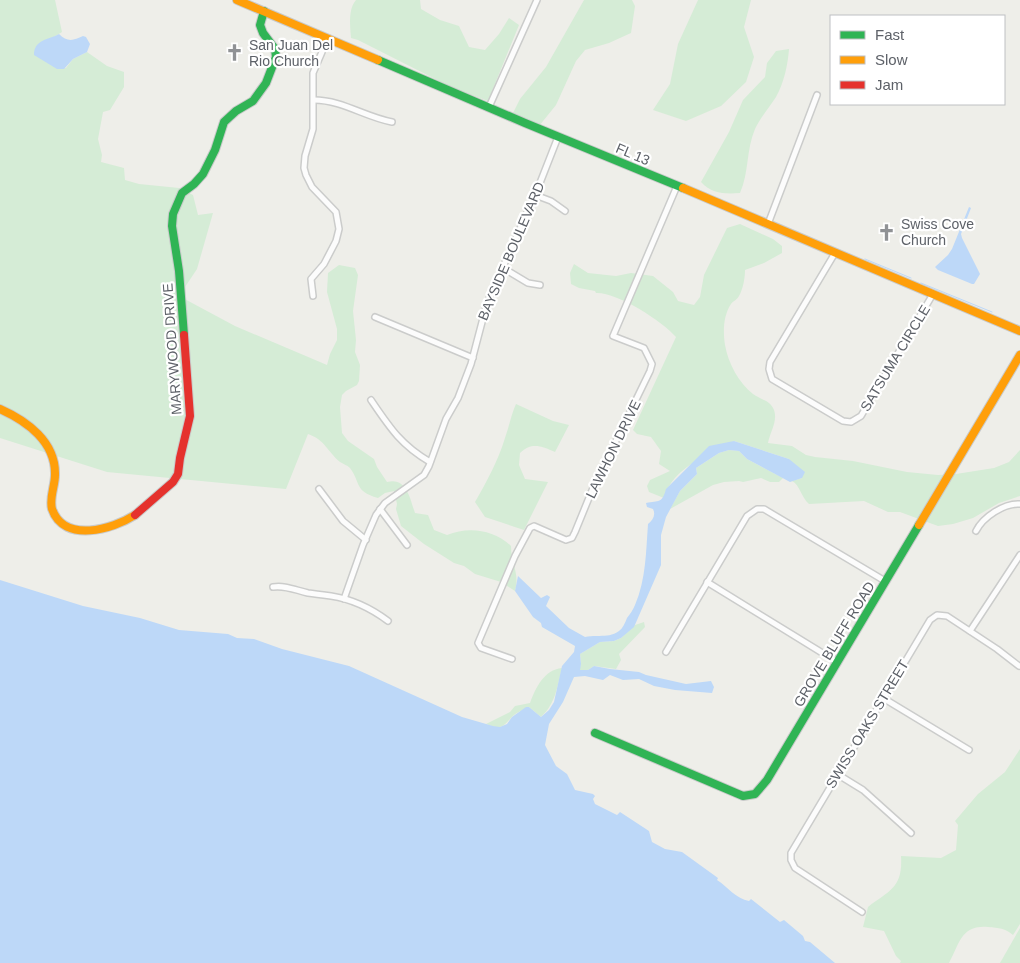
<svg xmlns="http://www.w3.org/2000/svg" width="1020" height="963" font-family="Arial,sans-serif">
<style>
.green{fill:#d5ecd6}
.water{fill:#bdd8f8}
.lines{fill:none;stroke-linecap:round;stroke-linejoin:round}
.stream{stroke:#bdd8f8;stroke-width:1}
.street-casing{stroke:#cbcccb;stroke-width:8}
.fast-casing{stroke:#c9caca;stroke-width:10}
.slow-casing{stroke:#c9caca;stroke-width:10}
.jam-casing{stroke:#c9caca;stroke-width:10}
.street{stroke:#fcfcfc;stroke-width:5}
.fast{stroke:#30b455;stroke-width:8}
.slow{stroke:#ff9f0a;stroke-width:8}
.jam{stroke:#e5322d;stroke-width:8}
.labels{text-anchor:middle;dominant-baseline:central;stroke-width:4.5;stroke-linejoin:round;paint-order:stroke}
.poi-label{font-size:14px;fill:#5d6168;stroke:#fff;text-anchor:start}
.street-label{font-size:14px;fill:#5d6168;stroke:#fff}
</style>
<rect width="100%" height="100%" fill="#eeeee9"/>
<g class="green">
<path d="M0 0H55L62 32 54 37 57 69 66 68 73 59 87 52 107 66 124 72V87L110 110 103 112 98 139 102 155 101 162 124 168 125 180 139 184 179 188 193 195 198 215 213 213 197 269 179 296 235 326 327 365 330 354 337 340V329L327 292 328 273 339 265 355 268 358 275 353 311 356 340 355 352 360 365 359 381 357 385 346 391 342 395 340 407 342 433 348 441 374 459 377 467 387 482C407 477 410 499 415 513L428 515 434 530 447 535C469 526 494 530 511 546 511 565 520 572 515 591L501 582 475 574 464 566 454 563 424 544 401 526 396 509 397 504 394 491 385 493 378 498C354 491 361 483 350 468 347 465 343 464 340 462 327 451 325 440 308 434L286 489 107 472 0 438Z"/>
<path d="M356 0H420L421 9 440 20 459 26 469 47 485 50 499 34 509 18 519 25 488 101 453 88 358 40 351 38C350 26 348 9 356 0Z"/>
<polygon points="584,0 632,0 635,6 631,33 609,43 585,50 576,61 556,105 539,126 513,113 520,99 546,67"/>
<polygon points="698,0 751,0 744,27 754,57 746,82 721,106 686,121 653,110 670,84 678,44"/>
<path d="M789 49C788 64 784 83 776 97 769 108 760 118 755 129 746 150 749 173 740 193 725 194 712 194 701 182L729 132 743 100 765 77 767 63 776 51Z"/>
<path d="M740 224 773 239 782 246V253L764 263 745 270C745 278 743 289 739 296 737 300 733 301 731 304 723 316 723 332 725 345 728 363 739 383 753 394 761 400 770 400 774 410 778 421 770 432 768 443L792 446 806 455 815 457 853 461 907 472 938 475 956 474 994 468 1009 462 1020 450V496L999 503 973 518 953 524 938 526 900 512H888L864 501 809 504C801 497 800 485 792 481L802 478 789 459 734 441C709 454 672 468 664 498L649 492 647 486 650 480 670 471 659 464 661 451 651 437 637 434 633 430 676 337C662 321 617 292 596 293L595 291 579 288 571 284 570 273 574 264 588 273 616 276 631 273 653 276 673 292 678 301 694 305 700 297 704 275 727 228Z"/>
<path d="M516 404 553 421 569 425 555 452C541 446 532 442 520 453L519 465 525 479 548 482 524 530 485 517 475 502C487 481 498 461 505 438 509 427 511 415 516 404Z"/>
<polygon points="729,450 739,451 747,459 783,478 779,482 770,482 761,478 743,482 739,481 724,482 713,485 670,509 680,491 697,474 696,468 719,453"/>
<polygon points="644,622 645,627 619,654 621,660 616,669 594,666 588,670 579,670 581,664 580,654 600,642 614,641 621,638 635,625"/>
<path d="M562 668C557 687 556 703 541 717L529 707C523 710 515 713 511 718 501 729 501 729 486 724L510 712 515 706 530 703C536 687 544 670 562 668Z"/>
<path d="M1020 749V924L1013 935C1005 928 999 928 988 927 961 925 960 943 949 963H900L901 961 896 956 884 931 863 927 868 907C890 890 903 888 901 856L941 858 956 850 958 825 955 821 978 794 1005 772Z"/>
<polygon points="1020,928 1020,963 1000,963"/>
</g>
<g class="water">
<path d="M59 34C67 42 73 41 83 36L86 37 90 44 87 52 73 59 64 69H57L34 55C34 39 49 40 59 34Z"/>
<polygon points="969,207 971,208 961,234 962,238 980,274 974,284 972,284 938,270 935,267 948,255 952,249"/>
<path d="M734 441 789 459 805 472 802 478 790 482 747 459 739 451 729 450 719 453 696 468 697 474 680 491 666 517 661 535V565L634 627 621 638 614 641 600 642 580 654 581 664 580 670H588L594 666 610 669 639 672 646 675 686 684 711 681 714 687 712 693 675 690 654 686 639 679 623 680 610 675 603 680 585 676 574 677 563 702 549 724 545 745 556 766 567 774 575 790 593 794 595 796 593 799 595 804 617 815 620 812 649 831 652 842 665 849 682 852 718 878 717 880C728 887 736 899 749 901L751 899 780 922 784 920 803 936 805 941 810 942 835 963H0V580L83 606 140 618 179 630 228 634 237 638 254 639 282 649 349 666 462 717 493 726 500 727 507 724 512 717 526 707H529L541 717 549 710 554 702 562 666 574 652 575 646 542 627 541 623 533 617 515 591 518 576 541 598 547 595 550 597 546 606 569 628 585 637C596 634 608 639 619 631 623 628 625 623 627 618 630 614 633 610 635 605 646 580 646 551 648 524 653 520 656 515 653 509L647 507 646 503C659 500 662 504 666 489L709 446Z"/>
</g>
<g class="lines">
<g class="stream">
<polyline points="865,259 911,278"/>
<polyline points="921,283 992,312"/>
</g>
<defs>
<g id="street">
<path d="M314 100C342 100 365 117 392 122"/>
<polyline points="489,107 537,0"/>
<polyline points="535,195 551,201 565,211"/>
<polyline points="768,224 817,95"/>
<polyline points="835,253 770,362 769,369 772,379 843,421 851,422 861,416 933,294"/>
<polyline points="503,268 528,283 540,285"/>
<polyline points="313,296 311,279 324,264 336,241 339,229 336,212 312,187 306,175 304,168 305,156 313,129 313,73 328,38"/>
<polyline points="375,317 473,358"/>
<path d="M371 400C390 428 401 445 430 462"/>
<polyline points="319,489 343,521 366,540"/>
<polyline points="380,509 407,545"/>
<path d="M976 531C983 517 1004 503 1020 504"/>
<polyline points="707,582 837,662"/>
<path d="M273 587C285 585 295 590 308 593 315 594 323 595 331 596 351 599 372 609 388 621"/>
<polyline points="344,599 363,545 376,515 385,503 424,475 429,466 446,419 458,398 471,364 487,303 538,188 558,137"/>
<polyline points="970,631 1020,555"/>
<polyline points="666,652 747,516 757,509 764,509 885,581"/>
<polyline points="512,659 481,648 478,643 515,556 530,528 534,526 566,540 572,538 575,532 593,488 650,371 652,364 644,348 613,336 677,186"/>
<polyline points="883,698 969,750"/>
<polyline points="837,774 863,790 911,833"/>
<polyline points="862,912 795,868 791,860 791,853 930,620 937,615 947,616 997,649 1019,666"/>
</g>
<g id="fast">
<polyline points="378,60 525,123 683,188"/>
<polyline points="184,335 179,271 172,226 173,214 182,193 194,184 203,174 215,150 224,122 236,111 253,101 266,83 276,57 275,49 263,33 260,25 264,11"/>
<polyline points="595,733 743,796 755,794 767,780 919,525"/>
</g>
<g id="slow">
<polyline points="237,0 378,60"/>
<polyline points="683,188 1020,331"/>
<path d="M0 409C27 421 56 442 55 475 55 486 49 498 52 509 64 544 113 529 135 515"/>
<polyline points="919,525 1020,355"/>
</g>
<polyline id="jam" points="135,515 173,482 178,474 180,458 190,416 184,335"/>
</defs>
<use href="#street" class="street-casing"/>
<use href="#fast" class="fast-casing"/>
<use href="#slow" class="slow-casing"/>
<use href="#jam" class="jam-casing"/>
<use href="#street" class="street"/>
<use href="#fast" class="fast"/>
<use href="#slow" class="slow"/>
<use href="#jam" class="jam"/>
</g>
<defs>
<symbol id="church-bare" viewBox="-9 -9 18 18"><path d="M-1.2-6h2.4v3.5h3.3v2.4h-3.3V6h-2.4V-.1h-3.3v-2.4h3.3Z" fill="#909295" stroke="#fff" stroke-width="2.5" paint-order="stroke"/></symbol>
</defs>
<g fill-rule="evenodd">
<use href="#church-bare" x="222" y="40" width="25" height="25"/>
<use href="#church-bare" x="874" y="220" width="25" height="25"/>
</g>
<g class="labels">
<g class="poi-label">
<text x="249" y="45">San Juan Del<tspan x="249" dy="16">Rio Church</tspan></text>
<text x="901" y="224">Swiss Cove<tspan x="901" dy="16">Church</tspan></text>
</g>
<g class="street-label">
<text transform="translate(633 154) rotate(23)">FL 13</text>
<text transform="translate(511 251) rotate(-67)">BAYSIDE BOULEVARD</text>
<text transform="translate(172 349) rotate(-94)">MARYWOOD DRIVE</text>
<text transform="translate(895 358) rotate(-59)">SATSUMA CIRCLE</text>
<text transform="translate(613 449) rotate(-64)">LAWHON DRIVE</text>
<text transform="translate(834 644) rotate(-59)">GROVE BLUFF ROAD</text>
<text transform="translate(867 724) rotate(-59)">SWISS OAKS STREET</text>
</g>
</g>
<rect x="830" y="15" width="175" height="90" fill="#ffffff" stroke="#bec0c3"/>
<rect x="840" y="31" width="25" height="8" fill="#30b455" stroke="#bec0c3"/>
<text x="875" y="40" font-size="15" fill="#5d6168">Fast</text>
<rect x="840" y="56" width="25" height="8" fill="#ff9f0a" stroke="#bec0c3"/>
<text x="875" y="65" font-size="15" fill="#5d6168">Slow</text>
<rect x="840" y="81" width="25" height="8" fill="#e5322d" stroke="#bec0c3"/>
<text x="875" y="90" font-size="15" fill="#5d6168">Jam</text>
</svg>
